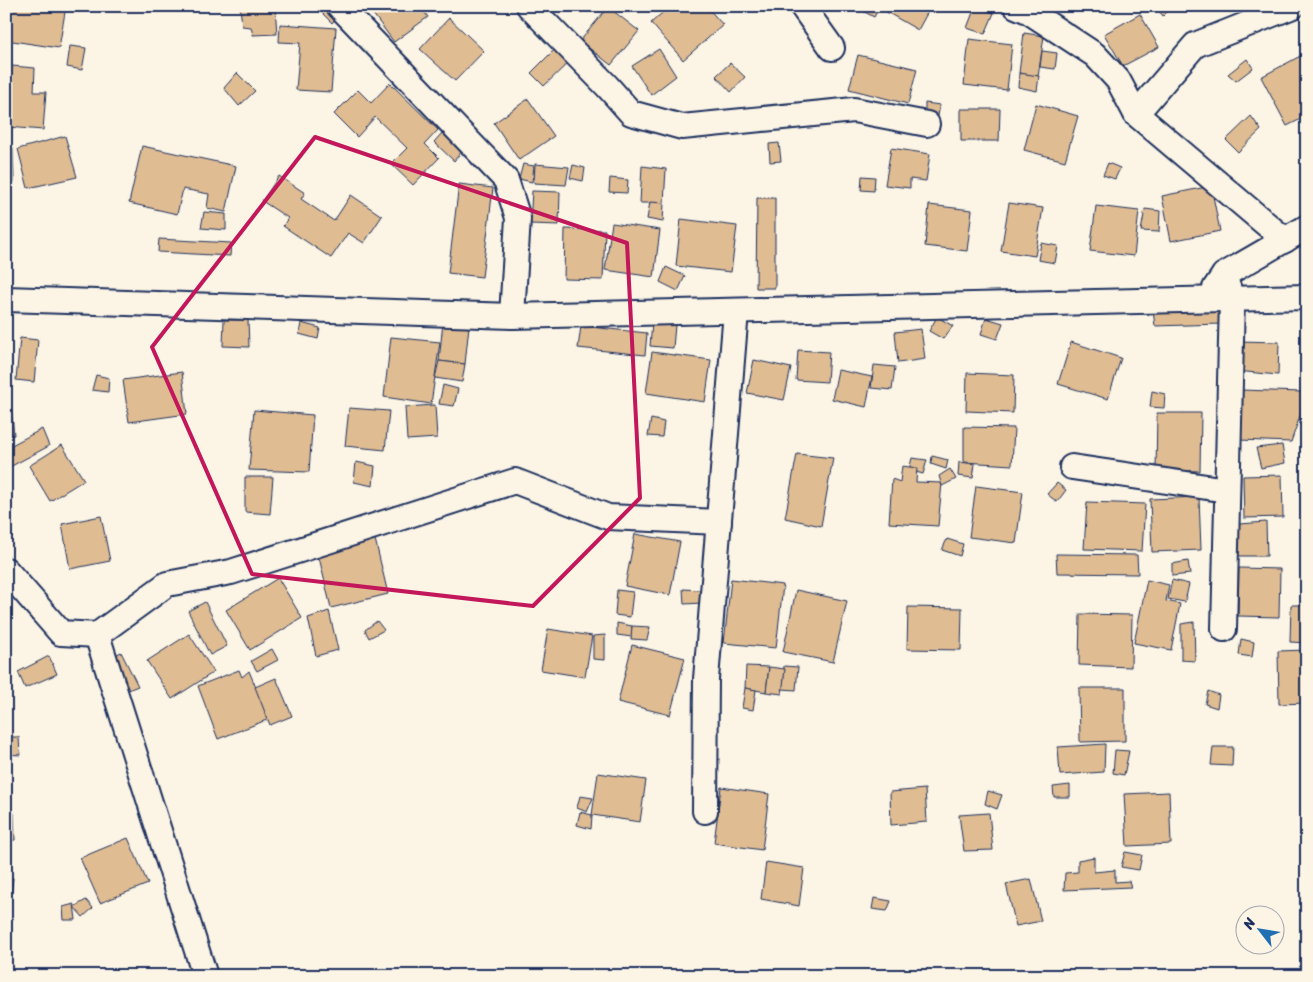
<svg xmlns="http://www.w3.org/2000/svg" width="1313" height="982" font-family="Sriracha,sans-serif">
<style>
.building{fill:#e0bc92;stroke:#1b2f5e}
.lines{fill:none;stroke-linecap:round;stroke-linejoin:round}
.minor-casing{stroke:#1b2f5e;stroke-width:28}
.minor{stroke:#fcf5e5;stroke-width:24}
.marked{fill:none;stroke:#c2185b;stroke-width:4;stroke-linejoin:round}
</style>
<rect width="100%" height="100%" fill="#fcf5e5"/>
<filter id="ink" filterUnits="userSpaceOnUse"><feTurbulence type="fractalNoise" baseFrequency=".02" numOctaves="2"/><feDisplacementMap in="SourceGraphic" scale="10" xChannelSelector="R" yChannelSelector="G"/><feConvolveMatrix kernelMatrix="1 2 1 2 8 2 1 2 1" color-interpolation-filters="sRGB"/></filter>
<g filter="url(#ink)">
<g class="building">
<polygon points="8,6 66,6 59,48 6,40"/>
<polygon points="240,6 275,6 277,34 253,35 251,27 242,26"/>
<polygon points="315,6 333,6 340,13 332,23"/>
<polygon points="367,6 420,6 428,17 394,42"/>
<polygon points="670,6 706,6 723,25 683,60 651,23"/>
<polygon points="861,6 880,6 874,17 859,9"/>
<polygon points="885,6 931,6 918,30 883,10"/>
<polygon points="1155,6 1173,6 1163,16"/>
<polygon points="608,7 639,31 611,65 580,41"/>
<polygon points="975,7 994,13 985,34 967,28"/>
<polygon points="1140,14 1159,47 1123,66 1104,34"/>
<polygon points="449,18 484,51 455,81 420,49"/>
<polygon points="280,24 336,28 331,92 296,90 300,43 279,42"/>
<polygon points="1024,33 1044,36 1038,77 1019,73"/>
<polygon points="969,39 1012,44 1007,90 964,85"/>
<polygon points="70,46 86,48 82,70 67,67"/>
<polygon points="558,46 572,59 544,86 531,73"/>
<polygon points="659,49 676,76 651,95 632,66"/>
<polygon points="1042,51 1057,53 1055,69 1040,67"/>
<polygon points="1306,53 1307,116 1287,126 1261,77"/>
<polygon points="858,55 917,69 908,104 849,89"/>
<polygon points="1247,59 1253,68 1236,81 1228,74"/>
<polygon points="730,63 745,77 731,92 716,76"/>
<polygon points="12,66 35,68 34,92 46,92 43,130 7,127"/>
<polygon points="237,73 255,91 239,106 224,88"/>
<polygon points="1019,73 1039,76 1037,91 1018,87"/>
<polygon points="390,83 438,130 425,144 439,158 413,185 391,164 407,148 375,117 357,137 334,114 358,90 371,103"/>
<polygon points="528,99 554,136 519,160 494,123"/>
<polygon points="925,103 940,105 938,116 925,115"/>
<polygon points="1036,104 1078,116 1065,161 1024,150"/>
<polygon points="961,109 1000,109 999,141 961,141"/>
<polygon points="1251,116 1261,130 1238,152 1226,140"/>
<polygon points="442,133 462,151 454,161 434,142"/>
<polygon points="65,136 77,177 28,188 18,149"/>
<polygon points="779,143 781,161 770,162 769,144"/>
<polygon points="142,146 236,166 226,212 207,208 209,194 183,189 177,214 129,203"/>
<polygon points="6,148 13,148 14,182 6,182"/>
<polygon points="891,148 930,154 926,181 910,179 910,188 885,185"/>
<polygon points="1108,163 1120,168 1115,179 1103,175"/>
<polygon points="523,164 534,166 532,182 519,179"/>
<polygon points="535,164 569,167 566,185 534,183"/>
<polygon points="573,165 585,168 583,181 570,178"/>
<polygon points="642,166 666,169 664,203 640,203"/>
<polygon points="279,176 305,193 301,199 334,221 351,195 382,216 364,243 348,233 331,258 283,226 288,218 262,201"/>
<polygon points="862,176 875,177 874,191 861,190"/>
<polygon points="610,178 628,180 627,193 609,192"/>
<polygon points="459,184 493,188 482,277 448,273"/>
<polygon points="1211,186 1220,231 1171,241 1162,196"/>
<polygon points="532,191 560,192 559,225 530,224"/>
<polygon points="757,198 775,198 775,288 756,288"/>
<polygon points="650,202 664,203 663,222 647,219"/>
<polygon points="1009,203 1043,208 1035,256 1001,251"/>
<polygon points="929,205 972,210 967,251 925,246"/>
<polygon points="1096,206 1139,211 1134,256 1090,251"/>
<polygon points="1145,209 1160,211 1159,232 1141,231"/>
<polygon points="204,212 226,214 226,230 201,228"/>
<polygon points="681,219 737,226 731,272 676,266"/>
<polygon points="612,223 660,230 654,277 605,270"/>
<polygon points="565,229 605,230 603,280 564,279"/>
<polygon points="159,239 231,243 230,256 158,252"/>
<polygon points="1041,243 1058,246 1055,263 1038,260"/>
<polygon points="666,267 685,276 678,291 660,282"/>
<polygon points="1218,308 1221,324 1155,326 1153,310"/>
<polygon points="937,317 953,326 943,339 929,331"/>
<polygon points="986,318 1003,323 997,339 981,334"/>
<polygon points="224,320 248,320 249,347 223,346"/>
<polygon points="443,322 469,326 465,364 439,361"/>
<polygon points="301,323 320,328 318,339 299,334"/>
<polygon points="652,323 675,325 673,348 650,346"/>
<polygon points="581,326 647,333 645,355 578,348"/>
<polygon points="921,329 925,359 898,363 895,332"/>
<polygon points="391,337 440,342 431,404 384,397"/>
<polygon points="20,338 38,340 34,382 16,380"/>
<polygon points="1237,341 1279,342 1278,375 1236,371"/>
<polygon points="1071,342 1121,358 1108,399 1058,384"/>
<polygon points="798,350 829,352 827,382 796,380"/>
<polygon points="652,352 711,360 705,402 646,393"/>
<polygon points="754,360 791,368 784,400 747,393"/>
<polygon points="439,361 465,364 462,382 435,378"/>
<polygon points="874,365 895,367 892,390 871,388"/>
<polygon points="838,370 872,377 866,407 832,399"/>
<polygon points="182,372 187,414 129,422 123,380"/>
<polygon points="967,373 1014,375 1013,413 966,411"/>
<polygon points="96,375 109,378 108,392 92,390"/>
<polygon points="443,385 458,389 454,406 439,404"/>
<polygon points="1241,390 1302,392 1301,413 1291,442 1239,440"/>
<polygon points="1152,391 1165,394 1164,408 1150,407"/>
<polygon points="10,395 14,435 6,436 6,396"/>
<polygon points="435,405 437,438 407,440 405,407"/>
<polygon points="349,408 389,411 385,450 345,446"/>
<polygon points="254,410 313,415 309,472 249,470"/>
<polygon points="1157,413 1201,413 1200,471 1156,470"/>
<polygon points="651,419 664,422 662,437 648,436"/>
<polygon points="964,427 1014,428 1012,465 964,462"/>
<polygon points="42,429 49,446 6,469 6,448"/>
<polygon points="62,445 84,480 50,501 29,466"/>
<polygon points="1282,445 1285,463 1261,468 1256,448"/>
<polygon points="797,454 833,458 821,526 785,518"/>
<polygon points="932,456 948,460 946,469 931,464"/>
<polygon points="912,458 927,460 923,474 909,470"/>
<polygon points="356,462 375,466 373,486 354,482"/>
<polygon points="959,462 975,464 973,478 958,476"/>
<polygon points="902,466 917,468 916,482 942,483 938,526 889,523 892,479 900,482"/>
<polygon points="950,469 956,479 942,486 939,476"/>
<polygon points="1282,475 1283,517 1244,518 1243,476"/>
<polygon points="245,477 273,477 270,514 245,512"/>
<polygon points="1057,483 1066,490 1057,502 1047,494"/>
<polygon points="976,486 1023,492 1016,543 969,537"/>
<polygon points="1199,497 1201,550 1152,552 1150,499"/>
<polygon points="1087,502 1145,504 1142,551 1084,549"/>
<polygon points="101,516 110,561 70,569 62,524"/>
<polygon points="1266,522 1267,556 1227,556 1227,525"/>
<polygon points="635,534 680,542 670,595 625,586"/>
<polygon points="375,539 388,594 331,608 318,553"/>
<polygon points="947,539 963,544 960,556 942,550"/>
<polygon points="1056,554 1137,555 1138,574 1057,573"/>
<polygon points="1188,561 1190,574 1172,576 1172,564"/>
<polygon points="1239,568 1280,569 1279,617 1238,616"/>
<polygon points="278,578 302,618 250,650 226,610"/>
<polygon points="731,579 783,585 776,648 724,643"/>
<polygon points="1147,580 1169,585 1166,601 1180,604 1171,650 1134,643"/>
<polygon points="1172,580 1189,584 1185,602 1168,599"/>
<polygon points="683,589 701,590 703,603 684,604"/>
<polygon points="617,590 633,592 630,617 615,615"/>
<polygon points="796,590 847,601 833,662 783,652"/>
<polygon points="205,602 227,646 210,655 188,611"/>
<polygon points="1291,605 1307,605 1307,643 1290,642"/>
<polygon points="908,607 962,608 961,650 907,649"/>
<polygon points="329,611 338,650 316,656 308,618"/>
<polygon points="1080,614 1132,615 1131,667 1079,665"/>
<polygon points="377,621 384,630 369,638 365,630"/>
<polygon points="1194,622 1195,661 1181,660 1181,624"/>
<polygon points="617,623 632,626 632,637 617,635"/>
<polygon points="632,626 650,627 647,640 631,639"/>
<polygon points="548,629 592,636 585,677 541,670"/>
<polygon points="189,634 214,672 172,699 147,661"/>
<polygon points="605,635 605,660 593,659 593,636"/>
<polygon points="1241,639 1254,642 1252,657 1239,655"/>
<polygon points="632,645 685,658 670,715 618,702"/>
<polygon points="272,649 278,660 257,671 251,661"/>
<polygon points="1307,650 1307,703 1279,704 1278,651"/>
<polygon points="121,652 138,686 123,692 106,660"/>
<polygon points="49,656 57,674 25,688 18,672"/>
<polygon points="746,666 769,667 766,692 745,688"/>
<polygon points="784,666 798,667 796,690 782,689"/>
<polygon points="769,667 785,669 782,694 766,692"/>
<polygon points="239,670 242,677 249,671 269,719 218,739 198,686"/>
<polygon points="276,678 292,716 270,725 255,687"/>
<polygon points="745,688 756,690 753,710 742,708"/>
<polygon points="1079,688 1125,688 1125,741 1080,742"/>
<polygon points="1208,691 1219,695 1217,708 1205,704"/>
<polygon points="7,737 19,737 20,755 7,754"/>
<polygon points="1105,744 1104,772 1060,775 1058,747"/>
<polygon points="1213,747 1233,747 1232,766 1211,765"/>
<polygon points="1115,750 1129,751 1124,775 1113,773"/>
<polygon points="598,773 646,780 640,822 592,815"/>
<polygon points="1070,785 1070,797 1054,797 1053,787"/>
<polygon points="721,787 769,794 762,850 714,843"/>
<polygon points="925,789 927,822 891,825 890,792"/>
<polygon points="988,791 1002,795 997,809 985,804"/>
<polygon points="1169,792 1171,844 1127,846 1124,794"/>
<polygon points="580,796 593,798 587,812 577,808"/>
<polygon points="580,812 592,815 591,829 577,825"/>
<polygon points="6,813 14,813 15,840 6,841"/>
<polygon points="989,813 993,850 964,851 959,815"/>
<polygon points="128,838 148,884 100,903 80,858"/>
<polygon points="1125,852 1142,855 1139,870 1121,867"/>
<polygon points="1094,857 1094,872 1115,870 1115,882 1129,881 1131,887 1064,890 1065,873 1078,872 1078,860"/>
<polygon points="766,862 804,868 799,906 761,899"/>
<polygon points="6,876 13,878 10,907 6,906"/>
<polygon points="1031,879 1041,921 1016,926 1006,884"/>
<polygon points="874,898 891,901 887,911 872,909"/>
<polygon points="86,900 93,908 83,917 74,907"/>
<polygon points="74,904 76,920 64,920 63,907"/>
</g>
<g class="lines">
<defs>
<g id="minor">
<polyline points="339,6 506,180 518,218 512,316"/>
<polyline points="529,6 608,87 631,113 682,127 854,110 927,124"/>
<polyline points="802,6 832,48"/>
<polyline points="1016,6 1028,11 1095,55 1118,80 1136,114 1285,240"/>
<polyline points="1136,114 1195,45 1293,6"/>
<polyline points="1224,275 1232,299 1224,629"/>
<polyline points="1215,288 1224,275 1307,227"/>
<polyline points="6,299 512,316 1307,297"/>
<polyline points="1072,467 1227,490"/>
<polyline points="6,570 61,633 97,635 167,584 231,572 515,481 608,517 719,522"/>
<polyline points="97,635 205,976"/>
<polyline points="705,811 706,679 736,311"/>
</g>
</defs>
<use href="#minor" class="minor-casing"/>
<use href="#minor" class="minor"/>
</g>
</g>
<path class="marked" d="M315 137 627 243 640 498 533 606 252 574 152 347Z"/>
<rect width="1313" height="982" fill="none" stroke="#fcf5e5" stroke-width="25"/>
<rect x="12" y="12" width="1288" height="957" fill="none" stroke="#1b2f5e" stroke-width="2" filter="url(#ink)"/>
<g transform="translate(1260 930) rotate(301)"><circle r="24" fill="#fcf5e5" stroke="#a2a6af"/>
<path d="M0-4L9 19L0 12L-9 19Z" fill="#1f6fb2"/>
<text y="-8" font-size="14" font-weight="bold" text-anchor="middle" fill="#1b2f5e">N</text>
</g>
</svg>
